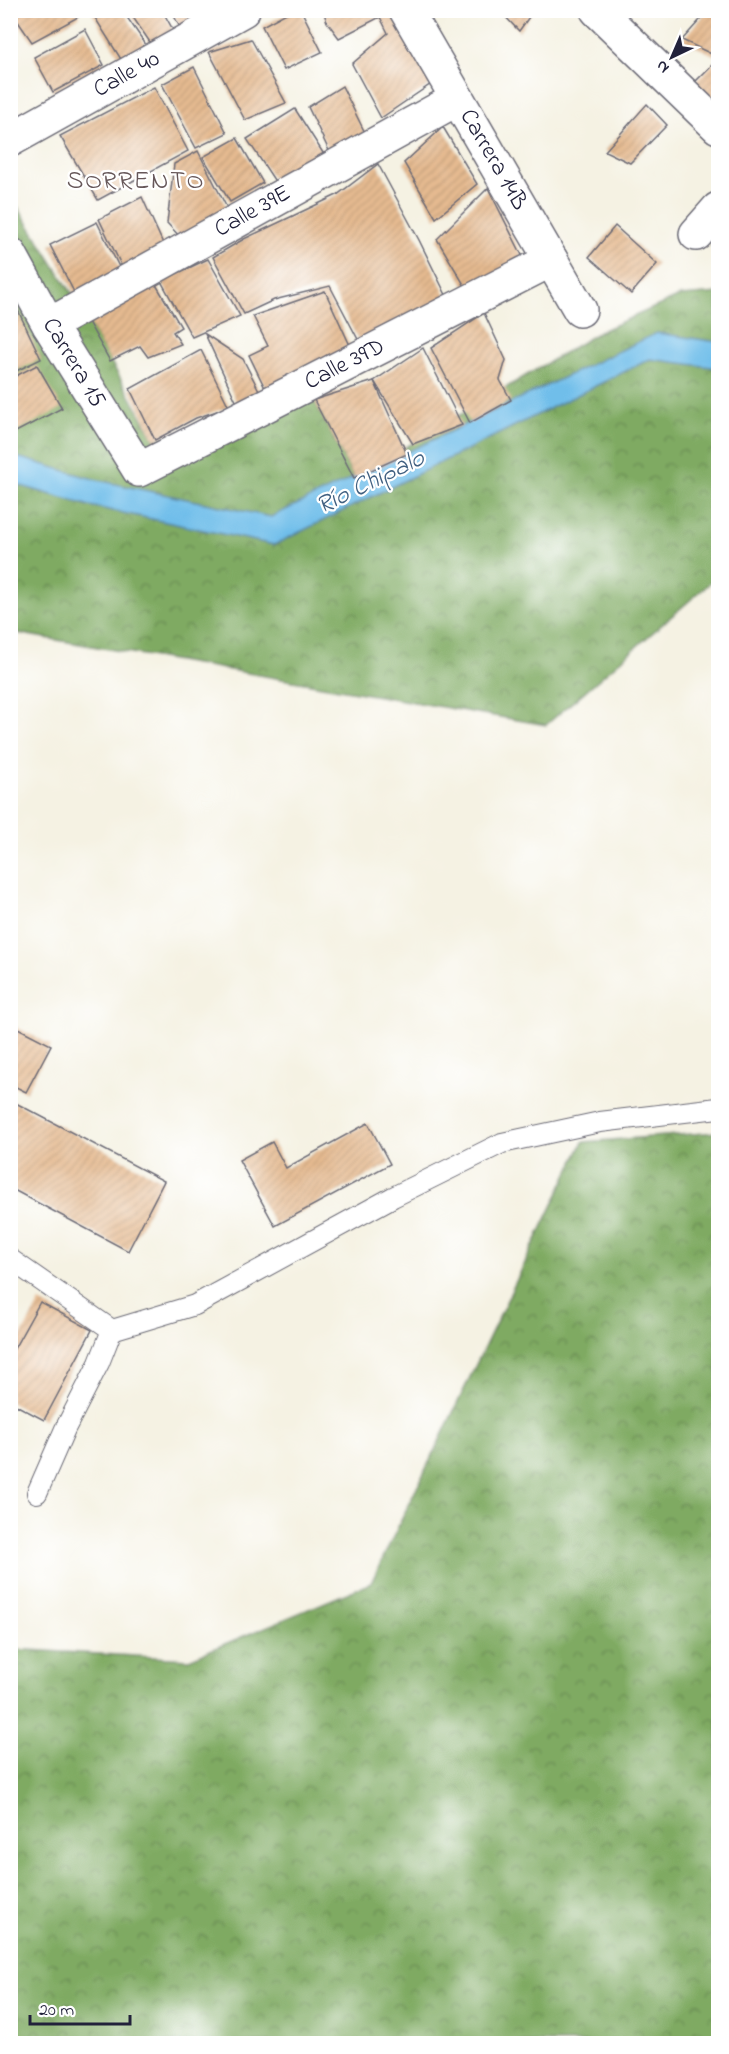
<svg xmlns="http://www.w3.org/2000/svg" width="729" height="2054" font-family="'Indie Flower',sans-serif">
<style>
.forest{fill:url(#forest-crowns);stroke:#50664e;stroke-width:1.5}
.water{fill:#6fbeea;stroke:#487092;stroke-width:1.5}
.building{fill:url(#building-hatch)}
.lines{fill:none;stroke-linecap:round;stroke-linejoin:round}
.service-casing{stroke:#6c6b76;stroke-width:22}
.minor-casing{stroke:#6c6b76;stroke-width:36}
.service{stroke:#fff;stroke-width:20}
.minor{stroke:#fff;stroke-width:33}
.labels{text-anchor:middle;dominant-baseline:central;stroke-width:4.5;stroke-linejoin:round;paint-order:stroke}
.street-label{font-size:24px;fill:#22223b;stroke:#fff}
.neighbourhood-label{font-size:26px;letter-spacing:1.5px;fill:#665759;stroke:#fff}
.water-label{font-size:26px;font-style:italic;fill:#416081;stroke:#fff}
</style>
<defs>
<pattern id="forest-crowns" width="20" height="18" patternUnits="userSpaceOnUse" patternTransform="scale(1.5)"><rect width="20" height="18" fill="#7faa62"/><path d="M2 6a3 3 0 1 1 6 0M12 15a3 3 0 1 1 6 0" fill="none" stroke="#688a52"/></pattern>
<pattern id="building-hatch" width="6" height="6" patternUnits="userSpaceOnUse" patternTransform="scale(1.5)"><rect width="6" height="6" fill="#e5ba90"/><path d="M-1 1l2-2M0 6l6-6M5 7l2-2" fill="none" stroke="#c4a07d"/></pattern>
</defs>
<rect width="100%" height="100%" fill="#fff"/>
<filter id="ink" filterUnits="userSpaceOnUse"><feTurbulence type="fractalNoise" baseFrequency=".0167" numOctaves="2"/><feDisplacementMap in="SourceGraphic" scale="12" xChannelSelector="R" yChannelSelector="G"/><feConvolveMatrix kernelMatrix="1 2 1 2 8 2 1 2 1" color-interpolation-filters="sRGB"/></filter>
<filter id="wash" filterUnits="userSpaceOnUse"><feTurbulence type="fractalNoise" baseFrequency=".008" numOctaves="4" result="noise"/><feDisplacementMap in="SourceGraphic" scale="24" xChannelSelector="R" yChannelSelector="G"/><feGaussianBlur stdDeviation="1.35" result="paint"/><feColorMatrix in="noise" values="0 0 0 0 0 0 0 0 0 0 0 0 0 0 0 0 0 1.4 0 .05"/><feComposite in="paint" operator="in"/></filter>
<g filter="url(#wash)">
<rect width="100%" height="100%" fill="#f5f2e3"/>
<g class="forest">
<polygon points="10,195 75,298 155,440 314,400 354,478 601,331 680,296 718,293 718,576 546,725 11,632"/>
<polygon points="718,1132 718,2043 11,2043 11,1649 189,1659 371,1583 583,1142"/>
</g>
<polygon class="water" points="657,333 718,342 718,368 650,359 274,545 90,506 11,483 10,455 97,480 271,517"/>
<g id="blocks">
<g class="building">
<polygon points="10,10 77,10 80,16 32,42"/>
<polygon points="102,10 122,10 151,52 124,64 92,13"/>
<polygon points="128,10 162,10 178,39 156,51"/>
<polygon points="171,10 219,10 185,37"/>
<polygon points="292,10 301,10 322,52 284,70 262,26"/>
<polygon points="323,10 395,10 434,82 381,118 352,64 388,33 380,17 339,38 327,22"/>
<polygon points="499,10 534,10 519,31"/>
<polygon points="709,10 718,10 718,57 682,40"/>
<polygon points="85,29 104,65 53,92 34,57"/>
<polygon points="251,39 286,103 245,120 209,52"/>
<polygon points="718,59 718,101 712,108 689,88"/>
<polygon points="194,67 227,133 196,148 162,84"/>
<polygon points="342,86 369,141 334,161 308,107"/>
<polygon points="154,87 188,151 98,200 60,136"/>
<polygon points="647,104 667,125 630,163 605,151"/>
<polygon points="295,109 325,156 278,186 247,139"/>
<polygon points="443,127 477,184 436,218 404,163"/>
<polygon points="237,138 263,183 230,202 203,157"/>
<polygon points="198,151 230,214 183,240 167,223 174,164"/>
<polygon points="378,164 419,240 452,307 361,345 330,286 274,300 244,314 213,257 244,239 337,195"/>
<polygon points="488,188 527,265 469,293 437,239"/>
<polygon points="142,197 165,248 124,271 99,219"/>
<polygon points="97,222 121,271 75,294 50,245"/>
<polygon points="615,226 657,264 631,294 589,257"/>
<polygon points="208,259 240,316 192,337 161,281"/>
<polygon points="155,283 181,327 173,332 181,344 148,357 140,346 110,361 87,320"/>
<polygon points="325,291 353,352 267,392 249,355 268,346 253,316"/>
<polygon points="16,306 41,359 10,374 10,309"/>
<polygon points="484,313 506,360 500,380 511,400 470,423 431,348"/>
<polygon points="205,334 243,359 266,404 242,414"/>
<polygon points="423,348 462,425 413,444 374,381"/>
<polygon points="201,350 229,407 196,418 155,440 130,389"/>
<polygon points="37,365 62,408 10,435 10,379"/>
<polygon points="374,381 407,454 354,478 314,400"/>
<polygon points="10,1024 51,1045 26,1092 10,1084"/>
<polygon points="10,1100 164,1181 128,1251 10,1188"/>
<polygon points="368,1123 390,1164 275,1226 239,1160 272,1142 286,1168"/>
<polygon points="40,1302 92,1330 44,1420 10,1402 10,1356"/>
</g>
</g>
</g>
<g filter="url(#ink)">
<use href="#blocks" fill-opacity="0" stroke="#6c6b76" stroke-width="1.5"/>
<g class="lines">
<defs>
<g id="service">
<polyline points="10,1259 112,1330 99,1363 65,1429 37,1493"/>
<polyline points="112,1330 195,1305 393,1197 502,1143 600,1122 718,1108"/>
</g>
<g id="minor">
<polyline points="406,10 580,310"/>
<polyline points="597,10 718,127"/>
<polyline points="10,140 243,10"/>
<polyline points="696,234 718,209"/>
<polyline points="10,254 49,325 139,470 551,260"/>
<polyline points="49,325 457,99"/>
</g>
</defs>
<use href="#service" class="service-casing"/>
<use href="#minor" class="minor-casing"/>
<use href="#service" class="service"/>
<use href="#minor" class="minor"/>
</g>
</g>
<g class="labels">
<g class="street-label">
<text transform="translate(127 75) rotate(-29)">Calle 40</text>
<text transform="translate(493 160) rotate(60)">Carrera 14B</text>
<text transform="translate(253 212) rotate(-29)">Calle 39E</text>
<text transform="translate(73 363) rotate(59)">Carrera 15</text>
<text transform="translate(345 365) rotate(-27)">Calle 39D</text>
</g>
<g class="neighbourhood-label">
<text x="136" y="182">SORRENTO</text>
</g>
<g class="water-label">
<text transform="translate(371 483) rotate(-26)">Río Chipalo</text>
</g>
</g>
<rect width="729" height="2054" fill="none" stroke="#fff" stroke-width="36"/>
<g transform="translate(672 57) rotate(224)" stroke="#ffffff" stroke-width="4.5" paint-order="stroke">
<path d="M0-4.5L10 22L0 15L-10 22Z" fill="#22223b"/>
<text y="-9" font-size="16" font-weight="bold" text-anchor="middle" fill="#22223b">N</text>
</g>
<path d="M30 2015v9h100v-9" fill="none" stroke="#22223b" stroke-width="3"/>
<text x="39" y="2015" font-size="18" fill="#22223b" stroke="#ffffff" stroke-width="4.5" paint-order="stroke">20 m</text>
</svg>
